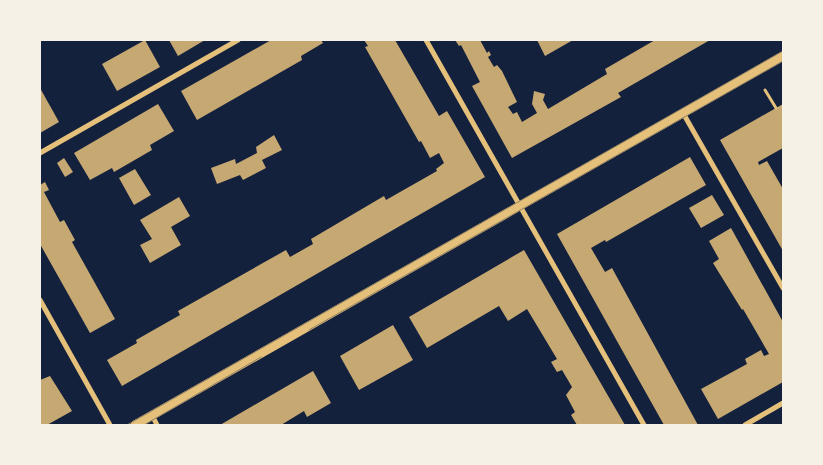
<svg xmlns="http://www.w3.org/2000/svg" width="823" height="465" font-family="Helvetica,sans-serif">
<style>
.building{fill:#c6a872}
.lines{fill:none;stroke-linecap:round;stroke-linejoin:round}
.path{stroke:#e5c07b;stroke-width:3}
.minor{stroke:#e5c07b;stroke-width:5}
.tertiary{stroke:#e5c07b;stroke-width:9}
.tram{stroke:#918062;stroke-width:1}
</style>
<rect width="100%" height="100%" fill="#14213d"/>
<g class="building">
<polygon points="145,40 160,67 117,91 102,64"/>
<polygon points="169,40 205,40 178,56"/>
<polygon points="271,40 321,40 323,43 301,56 302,60 197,120 181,91"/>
<polygon points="364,40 395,40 439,116 447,111 485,177 122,386 107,360 137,343 136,340 180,315 178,311 286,250 290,257 313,244 311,239 384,196 386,200 437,171 436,169 444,163 439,153 430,158 421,141 419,142 365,47 368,46"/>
<polygon points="455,40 480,40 487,53 489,51 491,55 488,57 494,67 497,65 502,71 517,102 508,107 513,114 517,112 522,122 537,113 532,104 534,91 545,94 543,100 548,109 607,74 605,69 655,40 710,40 618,93 621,97 512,158 472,86 480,82 461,45 459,46"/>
<polygon points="537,40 573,40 545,56"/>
<polygon points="40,88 59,122 40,133"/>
<polygon points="158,104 174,131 150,145 152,150 114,172 112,168 90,180 74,153"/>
<polygon points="783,104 783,148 758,162 759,165 767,161 783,189 783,251 720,140"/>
<polygon points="274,135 282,150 262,160 266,168 243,180 240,175 217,184 211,168 235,159 236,164 257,153 256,147"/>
<polygon points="690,157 706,185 606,242 605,240 591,248 605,272 612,268 698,425 664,425 557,234"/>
<polygon points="64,158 73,172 65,177 57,163"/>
<polygon points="135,169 151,195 134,205 119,178"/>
<polygon points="45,182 49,190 44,192 60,222 64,220 75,240 72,242 115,319 90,333 40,244 40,185"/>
<polygon points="712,195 724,215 701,228 689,208"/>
<polygon points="179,197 190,216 171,227 181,245 150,263 140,245 152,239 140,220"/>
<polygon points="731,228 783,322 783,382 718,419 701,389 747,364 745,359 761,350 764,356 769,354 743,309 742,310 713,263 719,259 709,241"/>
<polygon points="524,250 607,394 625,425 577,425 571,415 575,412 566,395 572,387 562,370 557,372 551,362 557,359 527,309 508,321 499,306 427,348 409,317"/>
<polygon points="393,325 413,360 359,390 340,356"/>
<polygon points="313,371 331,403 307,417 304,411 281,425 220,425"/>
<polygon points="50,376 72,411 47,425 40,425 40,380"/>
</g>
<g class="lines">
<polyline class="path" points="765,90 776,108"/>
<g class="minor">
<polyline points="426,40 644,425"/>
<polyline points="683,113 783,288"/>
<polyline points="40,153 238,40"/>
<polyline points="40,300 110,425"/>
<polyline points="152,415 157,425"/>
<polyline points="745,425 783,403"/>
</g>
<polyline class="tertiary" points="135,425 783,56"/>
<g class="tram">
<polyline points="309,330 783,61"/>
<polyline points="127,425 783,51"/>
<polyline points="144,425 261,357"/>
</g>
</g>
<rect width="823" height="465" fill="none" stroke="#f6f1e7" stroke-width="82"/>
</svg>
